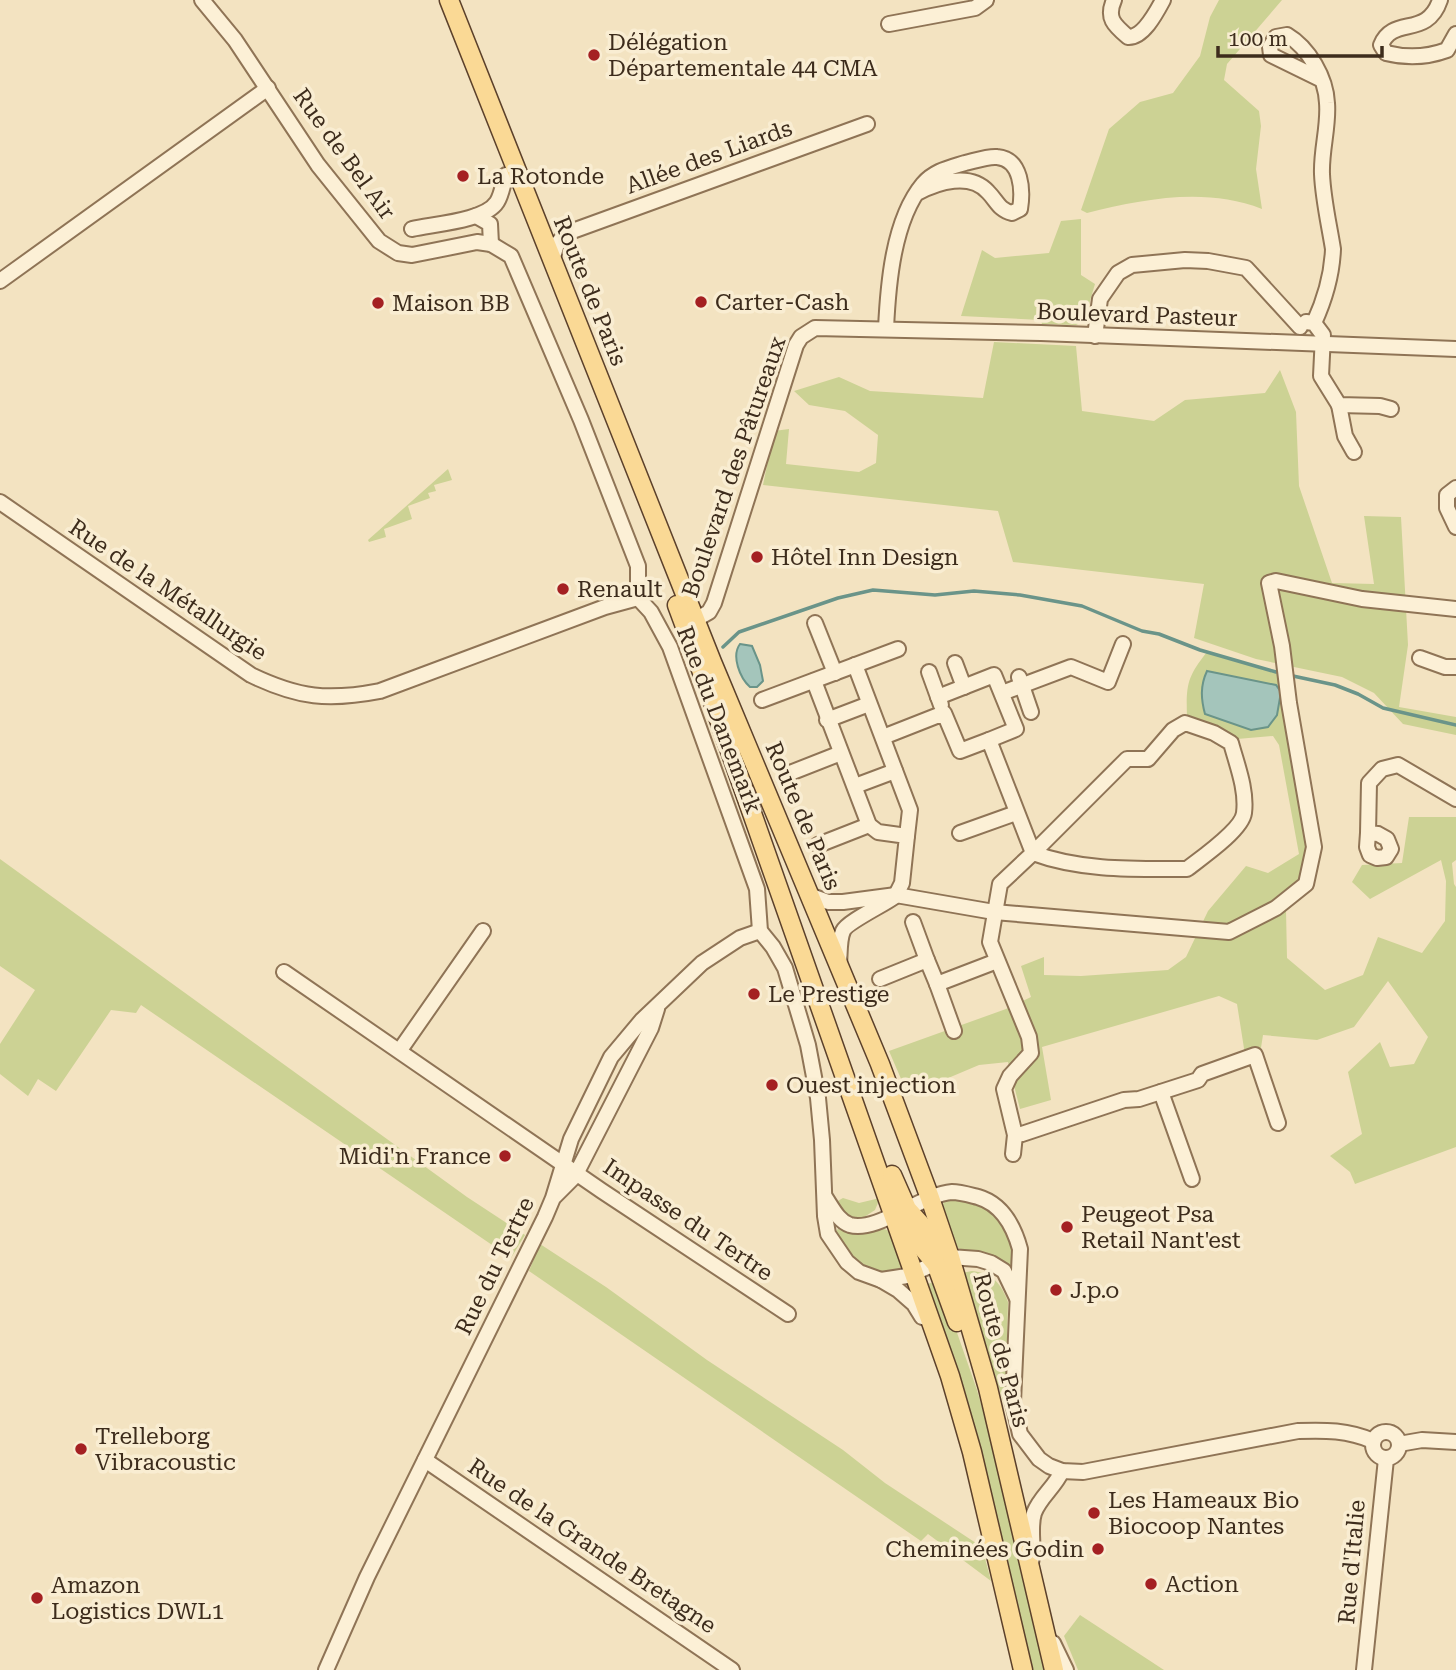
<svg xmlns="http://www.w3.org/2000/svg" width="1456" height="1670" font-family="'Roboto Serif',serif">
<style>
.green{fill:#ccd294}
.water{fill:#a4c5bb;stroke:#6a9489;stroke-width:2}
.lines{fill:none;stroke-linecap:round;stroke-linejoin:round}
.stream{stroke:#6a9489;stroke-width:3.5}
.minor-casing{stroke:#8f7456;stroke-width:18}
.major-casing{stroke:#5c412b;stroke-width:21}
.minor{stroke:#fcf0d6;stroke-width:14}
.major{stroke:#fad995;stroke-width:18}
.poi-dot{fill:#a42022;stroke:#f9edd2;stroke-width:2.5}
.labels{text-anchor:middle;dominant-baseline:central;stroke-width:7;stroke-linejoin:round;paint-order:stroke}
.poi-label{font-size:23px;fill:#3d2c1c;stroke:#f9edd2;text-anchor:start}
.street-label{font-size:23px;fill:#3d2c1c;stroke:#f9edd2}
</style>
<rect width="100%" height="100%" fill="#f3e3c1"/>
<g class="green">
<path d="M1219 0H1282L1227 64 1224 80 1259 111 1261 126 1256 169 1262 209C1205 187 1144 199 1087 213L1081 210 1109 129 1140 102 1173 93 1200 56 1210 17Z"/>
<polygon points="1081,219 1081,275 1095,284 1084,321 1076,325 1042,324 1041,320 961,316 982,250 995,258 1049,253 1061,221"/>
<polygon points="994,342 1076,346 1082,411 1154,421 1185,400 1265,393 1280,370 1296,412 1299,486 1332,583 1374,584 1364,516 1401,517 1408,645 1399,707 1456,717 1456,735 1403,724 1374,693 1342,677 1256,659 1194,638 1204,584 1013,562 998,511 763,485 774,431 789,429 786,464 859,472 876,463 878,435 845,411 809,405 794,391 839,377 870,391 983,398"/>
<polygon points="448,469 452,480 434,485 436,491 428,493 430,498 408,506 412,519 384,529 386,537 369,542 368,540"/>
<path d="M1207 652 1282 675 1311 847 1304 883 1286 910 1287 958 1325 990 1363 975 1378 937 1422 953 1445 921 1446 881 1441 860 1370 899 1352 882 1362 865 1402 863 1409 817H1456V860L1452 863 1454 884 1456 887V1147L1355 1184 1350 1172 1330 1156 1362 1134 1348 1072 1380 1042 1390 1067 1414 1064 1428 1037 1388 981 1354 1027 1317 1040 1263 1035 1260 1054 1246 1061 1237 1004 1219 996 1042 1047 1051 1100 1020 1109 1008 1062 979 1065 908 1095 889 1051 1006 1009 1031 997 1021 966 1044 957V975L1081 976 1168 970 1186 957 1208 911 1246 866 1268 873 1299 854 1279 745 1273 736 1237 739 1227 732 1187 717C1186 685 1187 677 1207 652Z"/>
<polygon points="0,859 467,1197 525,1235 511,1258 141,1005 136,1013 111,1010 56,1091 38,1079 28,1096 0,1074 0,1044 35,990 0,966"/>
<polygon points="843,1198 859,1203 880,1198 875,1210 861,1219 844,1214 836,1202"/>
<path d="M957 1199C991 1203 1018 1229 1011 1265H1003L958 1248 951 1237 942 1206 944 1202Z"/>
<path d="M879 1228C899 1229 901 1254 908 1270 900 1271 892 1274 885 1274 861 1273 846 1250 834 1233L838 1229 855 1233Z"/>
<polygon points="540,1244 606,1287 707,1360 843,1450 885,1483 982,1547 991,1581 928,1534 921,1541 529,1271"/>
<path d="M972 1271C993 1273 1001 1284 1008 1302L1005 1407 962 1273Z"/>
<polygon points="939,1281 977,1390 994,1450 1047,1670 1029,1670 957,1376 927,1284"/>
<polygon points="1080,1615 1164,1670 1078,1670 1064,1636"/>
</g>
<g class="water">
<path d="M740 644 752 646 760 665 763 681 757 687H750C740 678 731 656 740 644Z"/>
<path d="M1207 671 1276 685 1281 692 1277 715 1268 727 1251 730 1205 714C1201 699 1200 686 1207 671Z"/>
</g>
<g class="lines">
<g class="stream">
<polyline points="723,647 739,632 838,598 873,590 935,595 974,591 1020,595 1082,606 1142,631 1159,634 1200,650 1276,672"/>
<polyline points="1293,676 1335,685 1358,694 1383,708 1456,725"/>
</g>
<defs>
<g id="minor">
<polyline points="202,0 235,40 318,165 379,241 398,253 412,255 477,242 491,244 511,256 581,420 638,566 638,598 651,612 670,647 757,889 760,931 773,947 785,968 808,1045 818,1098 822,1140 825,1216 828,1234 847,1262 859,1272 881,1280 898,1290 914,1304 922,1317 931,1319"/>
<path d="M1114 0C1106 18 1114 25 1128 37 1143 38 1156 13 1163 0"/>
<path d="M1440 0C1427 39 1393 15 1381 45L1386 53C1406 58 1428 57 1447 50L1456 34"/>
<polyline points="889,24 975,8 986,0"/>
<polyline points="476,216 490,224 491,244"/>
<path d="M412 229C434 224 485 221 497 202 502 194 503 183 506 175"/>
<polyline points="552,260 557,244 567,233 867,124"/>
<polyline points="0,281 268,88"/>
<polyline points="1306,322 1314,323 1323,335 1321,376 1339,405 1380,406 1391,409"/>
<path d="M1314 323C1325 299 1332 275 1333 249 1329 224 1323 199 1322 174 1321 150 1329 126 1327 103 1326 78 1309 48 1287 35L1276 37 1270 47 1271 55 1322 80"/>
<path d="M886 329C888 285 893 220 923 184 934 171 949 168 965 163 974 161 988 156 997 157 1022 159 1023 191 1020 209L1012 213C999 210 997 201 988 192 970 172 938 182 917 193"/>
<polyline points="1095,336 1100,299 1118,273 1132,265 1185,260 1208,261 1246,268 1300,327"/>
<polyline points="1339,405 1345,436 1354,452"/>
<polyline points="1456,488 1447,495 1447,508 1456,527"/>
<path d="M0 502 251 675C299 698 328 701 380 691L605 607 638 598"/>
<polyline points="695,620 709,612 714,603 796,345 801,337 815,328 1041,333 1456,349"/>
<polyline points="815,623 835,673"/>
<polyline points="1420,658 1445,667 1456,667"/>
<polyline points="955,663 964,687"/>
<polyline points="855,665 910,810 907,836"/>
<polyline points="929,672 941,705"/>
<polyline points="1019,677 1031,712"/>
<polyline points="814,681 869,825 878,832 907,836 902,883 896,895"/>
<polyline points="1002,693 1071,667 1108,682 1123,644"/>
<polyline points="938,697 994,675 1016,729 989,740"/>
<polyline points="762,700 898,649"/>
<polyline points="827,720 869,704"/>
<path d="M883 737 944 713 960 751 989 740 1033 853C1081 871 1136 869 1187 869 1201 858 1242 830 1244 813 1247 790 1237 765 1231 743L1214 733 1185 723 1173 730 1148 759H1127L1033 853 1000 884 990 942 1029 1037 1031 1053 1010 1076 1004 1089 1015 1135 1013 1154"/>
<polyline points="790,773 841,753"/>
<polyline points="855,786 895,771"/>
<polyline points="960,833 1016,813"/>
<polyline points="1368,833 1367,847 1370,855 1377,858 1386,857 1391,849 1387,839 1378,834 1368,833 1369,783 1382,769 1398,765 1456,799"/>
<polyline points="818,845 869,825"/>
<polyline points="809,895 828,902 843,902 896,895 994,912 1229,932 1276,908 1306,884 1314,847 1289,703 1282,646 1269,583 1276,581 1362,599 1456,609"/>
<polyline points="913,922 927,960"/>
<path d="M839 964C840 954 839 940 843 931 847 922 883 905 894 897"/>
<polyline points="284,972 602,1191 788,1314"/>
<polyline points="880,979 927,960 937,984 997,961"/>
<polyline points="937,984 954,1031"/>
<polyline points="400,1050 483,931"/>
<polyline points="1161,1092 1192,1179"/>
<polyline points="1015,1135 1022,1134 1124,1100 1139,1099 1198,1080 1202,1074 1255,1055 1278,1123"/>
<polyline points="555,1196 575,1176 651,1028 657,1009"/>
<path d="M825 1197C832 1207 838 1221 850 1225 877 1233 922 1194 952 1192 960 1192 970 1195 978 1197 1002 1204 1014 1227 1020 1249L1013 1402 1020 1434 1039 1459 1049 1466 1062 1471 1083 1472 1298 1431C1325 1430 1348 1430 1373 1441"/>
<polyline points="881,1280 907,1276 950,1257 978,1259 991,1263 1004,1271 1017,1298"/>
<circle cx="1386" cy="1445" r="13"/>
<polyline points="1399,1444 1422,1440 1456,1442"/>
<polyline points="425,1460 732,1670"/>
<path d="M1031 1563C1035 1546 1029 1529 1034 1513 1040 1497 1055 1487 1062 1471"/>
<polyline points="1053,1643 1066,1670"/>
<polyline points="326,1670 367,1577 545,1217 553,1198 571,1139 611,1057 642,1020 702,963 740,938 760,931"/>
<polyline points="1364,1670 1386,1459"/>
</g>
<g id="major">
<polyline points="449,0 712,662 880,1064 930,1198 950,1257 988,1388 1054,1670"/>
<polyline points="677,605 709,691 950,1376 972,1452 1023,1670"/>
<polyline points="892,1175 907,1209 943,1249"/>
<polyline points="899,1220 936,1264 957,1322"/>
</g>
</defs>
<use href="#minor" class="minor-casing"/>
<use href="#major" class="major-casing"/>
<use href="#minor" class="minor"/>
<use href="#major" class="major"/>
</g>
<g class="poi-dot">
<circle cx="594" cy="55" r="7"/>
<circle cx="463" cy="176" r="7"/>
<circle cx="701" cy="302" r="7"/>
<circle cx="378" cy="303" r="7"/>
<circle cx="757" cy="557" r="7"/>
<circle cx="563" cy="589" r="7"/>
<circle cx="754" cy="994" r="7"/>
<circle cx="772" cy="1085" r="7"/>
<circle cx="505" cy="1156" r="7"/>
<circle cx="1067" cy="1227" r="7"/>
<circle cx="1056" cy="1290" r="7"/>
<circle cx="81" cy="1449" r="7"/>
<circle cx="1094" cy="1513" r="7"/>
<circle cx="1098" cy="1549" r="7"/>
<circle cx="1151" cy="1584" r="7"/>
<circle cx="37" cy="1598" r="7"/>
</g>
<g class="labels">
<g class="poi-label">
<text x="608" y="42">Délégation<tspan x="608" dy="26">Départementale 44 CMA</tspan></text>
<text x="477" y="176">La Rotonde</text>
<text x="715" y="302">Carter-Cash</text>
<text x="392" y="303">Maison BB</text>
<text x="771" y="557">Hôtel Inn Design</text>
<text x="577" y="589">Renault</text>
<text x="768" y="994">Le Prestige</text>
<text x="786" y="1085">Ouest injection</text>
<text x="491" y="1156" text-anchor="end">Midi'n France</text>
<text x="1081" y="1214">Peugeot Psa<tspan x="1081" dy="26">Retail Nant'est</tspan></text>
<text x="1070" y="1290">J.p.o</text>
<text x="95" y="1436">Trelleborg<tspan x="95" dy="26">Vibracoustic</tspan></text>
<text x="1108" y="1500">Les Hameaux Bio<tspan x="1108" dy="26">Biocoop Nantes</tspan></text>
<text x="1084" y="1549" text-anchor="end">Cheminées Godin</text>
<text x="1165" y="1584">Action</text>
<text x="51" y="1585">Amazon<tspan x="51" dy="26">Logistics DWL1</tspan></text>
</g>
<g class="street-label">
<text transform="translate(344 154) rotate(54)">Rue de Bel Air</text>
<text transform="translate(709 157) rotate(-20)">Allée des Liards</text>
<text transform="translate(590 291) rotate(68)">Route de Paris</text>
<text transform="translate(1137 315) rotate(2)">Boulevard Pasteur</text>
<text transform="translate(734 467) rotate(-71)">Boulevard des Pâtureaux</text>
<text transform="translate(168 590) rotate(34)">Rue de la Métallurgie</text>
<text transform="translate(719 720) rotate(69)">Rue du Danemark</text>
<text transform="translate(803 816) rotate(67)">Route de Paris</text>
<text transform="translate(688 1220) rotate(34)">Impasse du Tertre</text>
<text transform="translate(495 1266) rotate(-64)">Rue du Tertre</text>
<text transform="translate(1001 1350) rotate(75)">Route de Paris</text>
<text transform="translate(592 1546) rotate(34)">Rue de la Grande Bretagne</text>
<text transform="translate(1352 1562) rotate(-85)">Rue d'Italie</text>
</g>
</g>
<path d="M1218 46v10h164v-10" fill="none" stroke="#3d2c1c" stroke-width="3.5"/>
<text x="1228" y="46" font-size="21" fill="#3d2c1c" stroke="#f9edd2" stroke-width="5" paint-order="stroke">100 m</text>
</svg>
